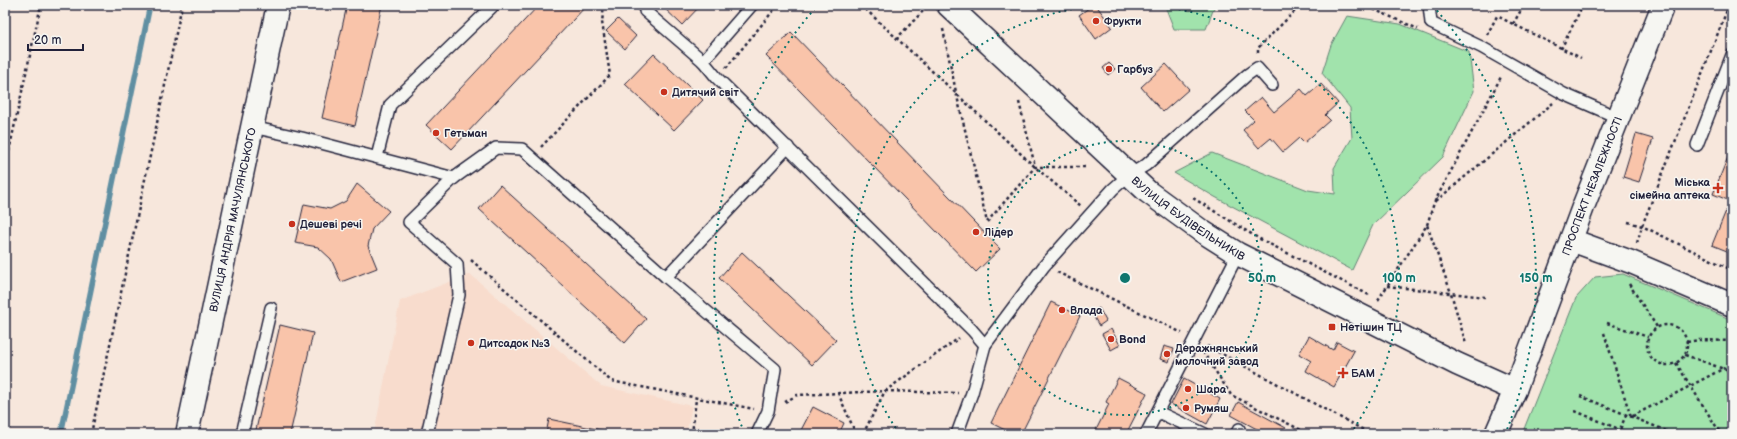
<svg xmlns="http://www.w3.org/2000/svg" width="1737" height="439" font-family="'Balsamiq Sans',sans-serif">
<style>
.built{fill:#f8dccd}
.green{fill:#a1e3ac;stroke:#628274}
.lines{fill:none;stroke-linecap:round;stroke-linejoin:round}
.stream{stroke:#608fa2;stroke-width:5.5}
.building{fill:#f9c4aa;stroke:#22223b}
.service-casing{stroke:#22223b;stroke-width:14}
.minor-casing{stroke:#22223b;stroke-width:25}
.tertiary-casing{stroke:#22223b;stroke-width:25}
.secondary-casing{stroke:#22223b;stroke-width:25}
.path{stroke:#22223b;stroke-width:2.5;stroke-dasharray:3 3;stroke-linecap:butt}
.service{stroke:#f6f6f2;stroke-width:11}
.minor{stroke:#f6f6f2;stroke-width:22}
.tertiary{stroke:#f6f6f2;stroke-width:22}
.secondary{stroke:#f6f6f2;stroke-width:22}
.ring{fill:none;stroke:#0f766e;stroke-width:2;stroke-dasharray:2 4}
.poi-dot{fill:#c8321e;stroke:#f6f6f2;stroke-width:1.5}
.labels{text-anchor:middle;dominant-baseline:central;stroke-width:3;stroke-linejoin:round;paint-order:stroke}
.poi-label{font-size:11px;font-weight:bold;fill:#22223b;stroke:#f6f6f2;text-anchor:start}
.street-label{font-size:11px;fill:#22223b;stroke:#f6f6f2}
.centre{fill:#0f766e;stroke:#f6f6f2;stroke-width:2}
.ring-label{font-size:12px;text-anchor:middle;font-weight:bold;fill:#0f766e;stroke:#f6f6f2;stroke-width:3;stroke-linejoin:round;paint-order:stroke}
</style>
<rect width="100%" height="100%" fill="#f7e7dc"/>
<filter id="ink" filterUnits="userSpaceOnUse"><feTurbulence type="fractalNoise" baseFrequency=".025" numOctaves="2"/><feDisplacementMap in="SourceGraphic" scale="8" xChannelSelector="R" yChannelSelector="G"/><feConvolveMatrix kernelMatrix="1 2 1 2 8 2 1 2 1" color-interpolation-filters="sRGB"/></filter>
<g filter="url(#ink)">
<polygon class="built" points="470,274 601,386 692,406 686,434 374,434 400,301"/>
<g class="green">
<polygon points="1166,5 1215,5 1206,29 1174,29 1165,6"/>
<polygon points="1347,16 1400,24 1469,52 1474,91 1443,157 1373,225 1352,270 1215,197 1174,173 1212,153 1308,190 1335,194 1334,168 1352,138 1350,108 1322,73 1331,45"/>
<polygon points="1623,274 1732,320 1732,434 1522,434 1576,298 1595,277"/>
</g>
<g class="lines">
<polyline class="stream" points="61,434 150,5"/>
</g>
<g class="building">
<polygon points="347,5 382,5 355,126 322,118"/>
<polygon points="539,5 587,5 452,149 426,125"/>
<polygon points="661,5 701,5 682,25"/>
<polygon points="1093,5 1096,5 1112,27 1096,39 1079,15"/>
<polygon points="618,19 636,36 625,49 606,31"/>
<polygon points="791,32 1000,249 976,272 766,56"/>
<polygon points="654,54 703,100 674,130 625,84"/>
<polygon points="1109,63 1115,69 1108,75 1103,68"/>
<polygon points="1166,64 1189,89 1163,112 1141,87"/>
<polygon points="1321,84 1338,103 1325,115 1330,120 1304,143 1299,138 1283,152 1271,138 1259,148 1243,130 1254,120 1245,111 1261,97 1274,112 1301,89 1307,96"/>
<polygon points="1636,134 1653,139 1639,182 1623,177"/>
<polygon points="1732,147 1732,253 1712,245 1730,201 1713,194"/>
<polygon points="357,184 389,211 372,229 368,246 377,268 341,282 331,259 318,247 295,243 304,204 330,209 346,201"/>
<polygon points="500,185 646,319 625,343 479,209"/>
<polygon points="742,252 836,340 812,365 719,278"/>
<polygon points="1051,302 1080,316 1021,434 1003,434 1005,430 991,423"/>
<polygon points="1099,308 1106,321 1099,326 1091,312"/>
<polygon points="280,325 313,333 290,434 255,434"/>
<polygon points="1111,329 1120,345 1111,350 1102,334"/>
<polygon points="1309,336 1333,350 1337,342 1354,351 1334,387 1306,371 1311,361 1299,354"/>
<polygon points="1164,346 1174,349 1169,362 1160,359"/>
<polygon points="1118,378 1147,393 1126,434 1094,434 1109,404 1106,402"/>
<polygon points="1184,379 1220,399 1207,424 1171,404"/>
<polygon points="1238,402 1286,428 1282,434 1266,434 1231,415"/>
<polygon points="813,407 844,423 839,434 799,434"/>
<polygon points="549,419 615,433 615,434 546,434"/>
</g>
<g class="lines">
<defs>
<g id="service">
<polyline points="752,5 703,61 717,78 972,330 985,345"/>
<polyline points="1429,5 1431,23 1481,47 1564,94 1619,118"/>
<polyline points="645,11 703,61"/>
<polyline points="252,127 302,138 454,178 409,222 457,264 459,295 427,434"/>
<polyline points="1697,145 1732,55"/>
<polyline points="377,157 390,105 494,5"/>
<polyline points="454,178 496,148 522,149 666,277 775,369 768,411 757,434"/>
<polyline points="666,277 788,147"/>
<polyline points="1158,412 1205,434"/>
<polyline points="242,434 271,308"/>
<polyline points="957,434 972,393 985,345 1044,266 1113,189 1129,175 1146,165 1247,75 1257,68 1272,85"/>
<polyline points="1146,434 1238,254"/>
<polyline points="1236,434 1239,429"/>
</g>
<g id="minor">
<path id="s1" d="M948 5 1148 192 1200 230 1238 254 1457 364 1515 390"/>
<polyline points="1571,240 1631,262 1732,305"/>
</g>
<g id="tertiary">
<path id="s2" d="M187 434 278 5"/>
</g>
<g id="secondary">
<path id="s3" d="M1496 434 1515 390 1583 207 1663 5"/>
</g>
</defs>
<use href="#service" class="service-casing"/>
<use href="#minor" class="minor-casing"/>
<use href="#tertiary" class="tertiary-casing"/>
<use href="#secondary" class="secondary-casing"/>
<g class="path">
<polyline points="861,5 1035,167 1081,206"/>
<polyline points="1369,5 1373,9 1418,29"/>
<polyline points="1513,24 1524,5"/>
<polyline points="943,29 956,92 987,222"/>
<polyline points="1487,35 1497,16 1581,58"/>
<polyline points="896,39 926,8 920,5"/>
<polyline points="1561,49 1583,5"/>
<polyline points="1258,53 1258,48 1301,5"/>
<polyline points="726,68 778,5"/>
<polyline points="1019,102 1035,166"/>
<polyline points="541,147 610,75 602,22 604,5"/>
<polyline points="5,169 41,5"/>
<polyline points="1193,198 1258,238 1369,295"/>
<polyline points="1436,201 1553,103"/>
<polyline points="987,222 1035,167 1088,167"/>
<polyline points="1628,222 1642,226 1732,270"/>
<polyline points="1427,225 1434,203 1502,75"/>
<polyline points="1637,243 1642,226 1729,5"/>
<polyline points="471,260 611,381 754,409"/>
<polyline points="1057,272 1182,333"/>
<polyline points="1629,284 1657,327"/>
<polyline points="1387,286 1485,297"/>
<polyline points="1378,300 1427,225 1451,293 1466,344"/>
<polyline points="1607,323 1648,337"/>
<circle cx="1667" cy="345" r="20"/>
<polyline points="1604,333 1631,417 1732,364"/>
<polyline points="1687,342 1699,340 1732,341"/>
<polyline points="1207,346 1371,434"/>
<polyline points="1203,352 1231,395 1301,430 1302,434"/>
<polyline points="1685,355 1732,372"/>
<polyline points="1676,363 1721,434"/>
<polyline points="838,393 856,434"/>
<polyline points="1580,396 1674,434"/>
<polyline points="785,402 797,395 885,391 958,393"/>
<polyline points="1575,411 1631,434"/>
<polyline points="91,434 182,5"/>
<polyline points="692,434 696,399"/>
<polyline points="863,434 885,391 959,338"/>
<polyline points="1618,434 1626,415"/>
</g>
<use href="#service" class="service"/>
<use href="#minor" class="minor"/>
<use href="#tertiary" class="tertiary"/>
<use href="#secondary" class="secondary"/>
</g>
</g>
<g class="ring">
<circle cx="1125" cy="278" r="137"/>
<path d="M899 433A274 274 0 0 1 1101 5M1149 5A274 274 0 0 1 1351 433"/>
<path d="M744 432A411 411 0 0 1 817 6M1433 6A411 411 0 0 1 1506 432"/>
</g>
<g class="poi-dot">
<circle cx="1096" cy="21" r="4"/>
<circle cx="1109" cy="69" r="4"/>
<circle cx="664" cy="92" r="4"/>
<circle cx="436" cy="133" r="4"/>
<path d="M1716 182h4v4h4v4h-4v4h-4v-4h-4v-4h4z"/>
<circle cx="292" cy="224" r="4"/>
<circle cx="976" cy="232" r="4"/>
<circle cx="1062" cy="310" r="4"/>
<rect x="1328" y="323" width="8" height="8" rx="2"/>
<circle cx="1111" cy="339" r="4"/>
<circle cx="471" cy="343" r="4"/>
<circle cx="1167" cy="354" r="4"/>
<path d="M1341 367h4v4h4v4h-4v4h-4v-4h-4v-4h4z"/>
<circle cx="1188" cy="389" r="4"/>
<circle cx="1186" cy="408" r="4"/>
</g>
<g class="labels">
<g class="poi-label">
<text x="1104" y="21">Фрукти</text>
<text x="1117" y="69">Гарбуз</text>
<text x="672" y="92">Дитячий світ</text>
<text x="444" y="133">Гетьман</text>
<text x="1710" y="182" text-anchor="end">Міська<tspan x="1710" dy="13">сімейна аптека</tspan></text>
<text x="300" y="224">Дешеві речі</text>
<text x="984" y="232">Лідер</text>
<text x="1070" y="310">Влада</text>
<text x="1340" y="327">Нетішин ТЦ</text>
<text x="1119" y="339">Bond</text>
<text x="479" y="343">Дитсадок №3</text>
<text x="1175" y="348">Деражнянський<tspan x="1175" dy="13">молочний завод</tspan></text>
<text x="1351" y="373">БАМ</text>
<text x="1196" y="389">Шара</text>
<text x="1194" y="408">Румяш</text>
</g>
<g class="street-label">
<text stroke="none"><textPath href="#s3" startOffset="266">ПРОСПЕКТ НЕЗАЛЕЖНОСТІ</textPath></text>
<text stroke="none"><textPath href="#s1" startOffset="322">ВУЛИЦЯ БУДІВЕЛЬНИКІВ</textPath></text>
<text stroke="none"><textPath href="#s2" startOffset="219">ВУЛИЦЯ АНДРІЯ МАЧУЛЯНСЬКОГО</textPath></text>
</g>
</g>
<circle cx="1125" cy="278" r="6" class="centre"/>
<g class="ring-label">
<text x="1262" y="282">50 m</text>
<text x="1399" y="282">100 m</text>
<text x="1536" y="282">150 m</text>
</g>
<rect width="1737" height="439" fill="none" stroke="#f6f6f2" stroke-width="20"/>
<rect x="10" y="10" width="1717" height="419" fill="none" stroke="#22223b" stroke-width="1.5" filter="url(#ink)"/>
<path d="M28 44v6h55v-6" fill="none" stroke="#22223b" stroke-width="2"/>
<text x="34" y="44" font-size="12" fill="#22223b" stroke="#f6f6f2" stroke-width="3" paint-order="stroke">20 m</text>
</svg>
